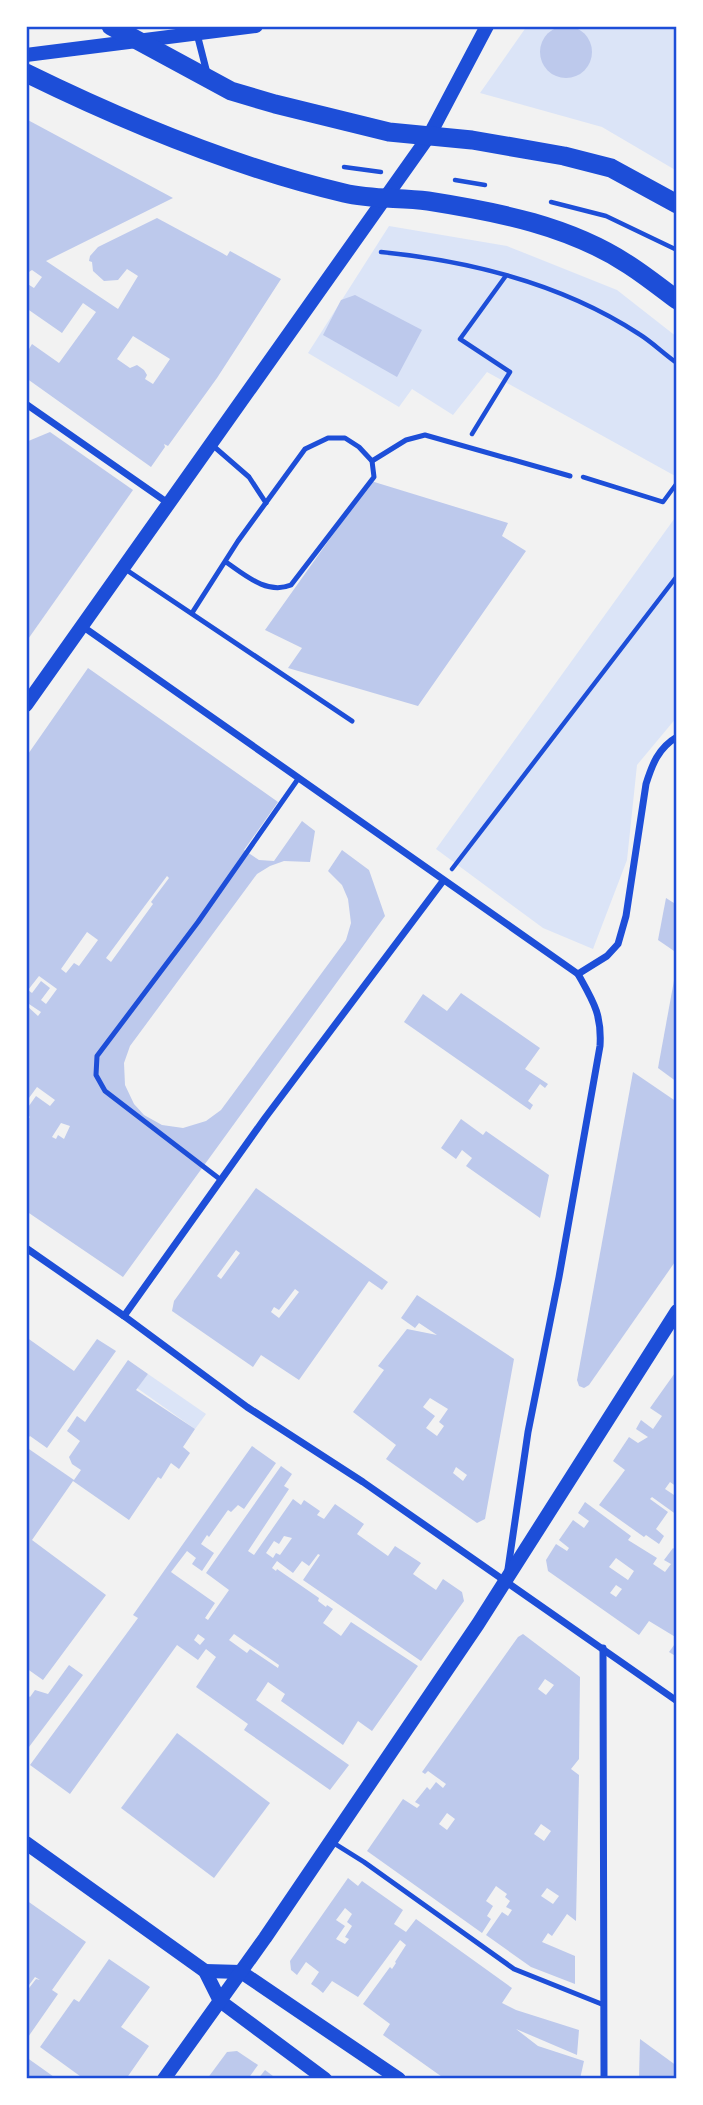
<svg xmlns="http://www.w3.org/2000/svg" width="703" height="2105" font-family="'PT Serif',serif">
<style>
.green{fill:#dbe4f7}
.building{fill:#bdc9ec;fill-rule:evenodd}
.lines{fill:none;stroke-linecap:round;stroke-linejoin:round}
.path{stroke:#1d4ed8;stroke-width:4.5}
.service{stroke:#1d4ed8;stroke-width:5}
.minor{stroke:#1d4ed8;stroke-width:7}
.secondary{stroke:#1d4ed8;stroke-width:14}
.trunk{stroke:#1d4ed8;stroke-width:19}
.neatline{fill:none;stroke:#1d4ed8;stroke-width:2.5}
</style>
<rect width="100%" height="100%" fill="#f2f2f2"/>
<g class="green">
<polygon points="527,26 677,26 677,171 602,127 480,93"/>
<polygon points="389,226 507,246 617,290 677,337 677,477 487,372 453,415 412,389 399,407 308,353"/>
<polygon points="677,515 677,717 637,765 627,860 593,949 543,928 436,849"/>
<polygon points="148,1374 206,1414 195,1429 137,1388"/>
</g>
<g class="building">
<circle cx="566" cy="52" r="26"/>
<path d="M26 119 173 198 46 261 118 309 138 276 127 269 118 280 104 281 93 271 92 262 89 261 90 256 98 247 157 218 222 253 227 256 230 251 281 279 217 378 168 446 164 444 165 447 151 467 26 378V347L29 349 32 344 59 363 96 312 83 303 62 333 26 308V283L34 288 42 277 32 270 26 274ZM133 336 170 359 153 384 145 379 147 375 144 370 137 365 130 368 117 359Z"/>
<polygon points="355,295 422,330 397,377 323,335 341,300"/>
<polygon points="50,432 133,490 26,642 26,442"/>
<polygon points="371,481 508,523 502,536 526,551 418,706 288,668 302,648 265,630"/>
<path d="M88 668 278 802 244 850 259 860 274 861 302 821 315 831 310 862 284 861 270 866 257 874 130 1046 124 1063 125 1085 134 1104 144 1115 162 1125 183 1128 206 1121 221 1110 346 940 351 923 348 899 342 885 328 871 342 850 369 870 385 916 123 1277 26 1211V1121L30 1117 26 1114V1110L36 1096 50 1106 55 1100 37 1087 26 1102V1005L38 1016 41 1012 26 1002V757ZM167 876 169 878 151 902 153 904 111 962 106 958ZM87 932 98 940 79 966 74 963 66 973 61 969ZM39 976 57 989 46 1004 41 1000 50 988 41 981 32 993 28 990ZM61 1123 70 1126 64 1139 58 1135 56 1139 52 1137Z"/>
<polygon points="666,898 677,905 677,953 658,940"/>
<polygon points="675,975 677,975 677,1082 658,1068"/>
<polygon points="461,993 540,1048 525,1069 548,1084 545,1088 540,1084 528,1101 533,1105 530,1110 404,1022 423,994 447,1011"/>
<polygon points="633,1072 677,1102 677,1259 589,1385 584,1388 579,1386 577,1380"/>
<polygon points="461,1119 483,1135 486,1131 549,1175 540,1218 466,1166 472,1158 462,1150 456,1159 441,1148"/>
<path d="M256 1188 388 1282 382 1290 369 1281 299 1380 261 1355 253 1367 172 1311 174 1301ZM236 1250 240 1253 221 1279 217 1276ZM295 1289 299 1292 279 1318 271 1312 274 1307 279 1310Z"/>
<path d="M417 1295 514 1359 485 1519 477 1523 386 1459 396 1445 353 1412 384 1370 378 1366 407 1329 437 1335 419 1323 415 1328 401 1318ZM430 1398 448 1409 439 1422 444 1426 437 1436 426 1428 435 1416 423 1407ZM456 1467 467 1475 463 1481 453 1473Z"/>
<polygon points="26,1337 74,1371 97,1339 116,1351 47,1448 30,1436 26,1440"/>
<polygon points="128,1360 148,1374 136,1390 195,1429 183,1447 190,1453 179,1469 171,1463 161,1479 158,1477 129,1520 73,1481 32,1540 106,1595 43,1680 26,1668 26,1447 74,1480 81,1470 72,1464 69,1457 80,1441 67,1431 77,1416 85,1422"/>
<polygon points="677,1370 677,1487 670,1482 665,1489 677,1497 677,1515 652,1497 650,1499 668,1512 656,1529 664,1536 659,1544 646,1535 644,1537 599,1505 625,1470 613,1461 629,1437 638,1443 648,1437 636,1429 641,1420 653,1429 662,1416 650,1408"/>
<path d="M252 1446 276 1463 244 1509 238 1505 231 1512 228 1510 209 1537 207 1535 201 1544 214 1553 202 1571 192 1564 196 1558 187 1551 171 1572 215 1603 205 1618 208 1620 229 1590 206 1573 281 1466 292 1474 284 1486 289 1489 248 1551 254 1555 293 1499 301 1505 304 1500 320 1511 317 1515 324 1519 335 1504 364 1524 357 1534 388 1556 395 1546 421 1563 413 1574 436 1590 443 1579 462 1592 464 1601 421 1661 303 1580 320 1555 318 1554 309 1566 302 1561 293 1573 277 1561 272 1568 276 1571 277 1569 319 1598 318 1601 326 1607 327 1605 333 1609 323 1623 341 1636 351 1622 418 1666 372 1731 358 1721 343 1745 281 1701 285 1694 268 1682 256 1700 349 1765 330 1790 244 1730 248 1724 196 1687 216 1657 206 1649 198 1660 177 1645 70 1794 30 1765 138 1618 133 1615ZM284 1536 292 1538 280 1555 276 1553 273 1558 266 1553 274 1541 279 1544ZM198 1634 205 1639 200 1645 194 1640ZM234 1634 279 1665 278 1668 250 1649 247 1653 229 1640Z"/>
<path d="M585 1502 631 1536 628 1540 657 1558 653 1564 665 1572 671 1564 664 1560 673 1548 677 1551V1638L649 1621 639 1635 548 1571 546 1560 556 1544 567 1551 569 1548 559 1540 573 1520 584 1528 589 1521 578 1513ZM616 1558 634 1571 628 1580 609 1567ZM616 1585 622 1589 616 1597 610 1593Z"/>
<path d="M523 1634 580 1677 579 1759 571 1769 579 1775 576 1921 567 1914 552 1936 548 1933 542 1942 575 1956V1984L531 1967 486 1935 502 1912 508 1916 512 1910 506 1907 510 1901 505 1897 507 1894 496 1886 486 1901 493 1906 487 1916 491 1919 482 1933 367 1851 403 1799 417 1808 420 1805 415 1802 427 1787 430 1790 436 1782 443 1788 446 1784 428 1771 425 1774 422 1772 518 1637ZM545 1679 554 1685 546 1695 538 1689ZM447 1813 455 1819 447 1830 439 1824ZM541 1824 551 1831 544 1841 534 1834ZM547 1888 559 1896 553 1904 541 1896Z"/>
<polygon points="677,1641 677,1657 669,1652"/>
<polygon points="69,1665 83,1675 26,1751 26,1694 30,1697 35,1690 48,1694"/>
<polygon points="177,1733 270,1803 214,1878 121,1808"/>
<path d="M348 1878 358 1886 362 1881 403 1910 394 1924 406 1932 416 1919 512 1988 502 2003 516 2010 579 2030 577 2055 516 2029 538 2046 584 2061 580 2079H445L383 2035 390 2024 363 2004 390 1967 392 1969 396 1963 395 1962 406 1945 400 1940 358 1997 332 1981 323 1993 317 1988 311 1984 319 1972 306 1962 297 1975 291 1970 290 1961ZM345 1908 352 1914 347 1922 352 1926 345 1937 349 1939 345 1944 336 1939 345 1926 336 1920Z"/>
<polygon points="26,1900 86,1942 52,1990 58,1994 26,2040 26,1992 36,1979 40,1980 35,1977 26,1989"/>
<polygon points="109,1959 150,1987 121,2027 149,2046 126,2079 84,2079 40,2047 74,1999 79,2002"/>
<polygon points="640,2039 677,2066 677,2079 639,2079"/>
<polygon points="237,2051 258,2065 248,2079 207,2079 227,2052"/>
<polygon points="26,2057 33,2062 57,2079 26,2079"/>
<polygon points="265,2070 277,2079 258,2079"/>
</g>
<g class="lines">
<g class="path">
<polyline points="344,167 381,172"/>
<polyline points="455,180 485,185"/>
<polyline points="551,202 606,216 677,250"/>
<path d="M381 252C470 261 564 285 639 334 652 342 664 354 677 363"/>
<polyline points="472,434 510,372 460,339 505,277"/>
<polyline points="583,477 663,502 677,483"/>
<polyline points="452,869 677,576"/>
</g>
<g class="service">
<polyline points="211,444 249,477 266,503"/>
<polyline points="372,461 406,440 425,435 570,476"/>
<polyline points="125,569 352,721"/>
<path d="M192 613 238 541 305 449 328 438H345L359 447 372 461 374 477 291 585C267 595 245 575 226 562"/>
<polyline points="221,1180 105,1091 96,1075 97,1056 198,922 298,779"/>
<polyline points="332,1842 364,1862 514,1969 604,2005"/>
</g>
<g class="minor">
<polyline points="195,26 207,73"/>
<polyline points="26,404 168,503"/>
<path d="M82 626 578 974C593 1001 602 1014 600 1046L559 1277 528 1432 508 1569"/>
<path d="M578 974 607 956 618 944 626 916 646 784C652 765 658 748 677 737"/>
<polyline points="26,1248 124,1316 247,1407 363,1482 677,1701"/>
<polyline points="124,1316 265,1118 443,881"/>
<polyline points="603,1648 604,2079"/>
</g>
<g class="secondary">
<polyline points="26,55 256,26"/>
<polyline points="26,705 429,136 487,26"/>
<polyline points="26,1843 205,1971 220,2001 325,2079"/>
<polyline points="205,1971 241,1972 399,2079"/>
<polyline points="164,2079 265,1938 478,1624 677,1311"/>
</g>
<g class="trunk">
<polyline points="111,26 231,91 275,104 389,132 472,140 564,156 611,168 677,204"/>
<path d="M26 73C128 123 234 167 344 193 372 200 400 197 428 201 498 212 570 226 629 265 646 276 661 288 677 300"/>
</g>
</g>
<rect width="703" height="2105" fill="none" stroke="#ffffff" stroke-width="56"/>
<rect x="28" y="28" width="647" height="2049" class="neatline"/>
</svg>
